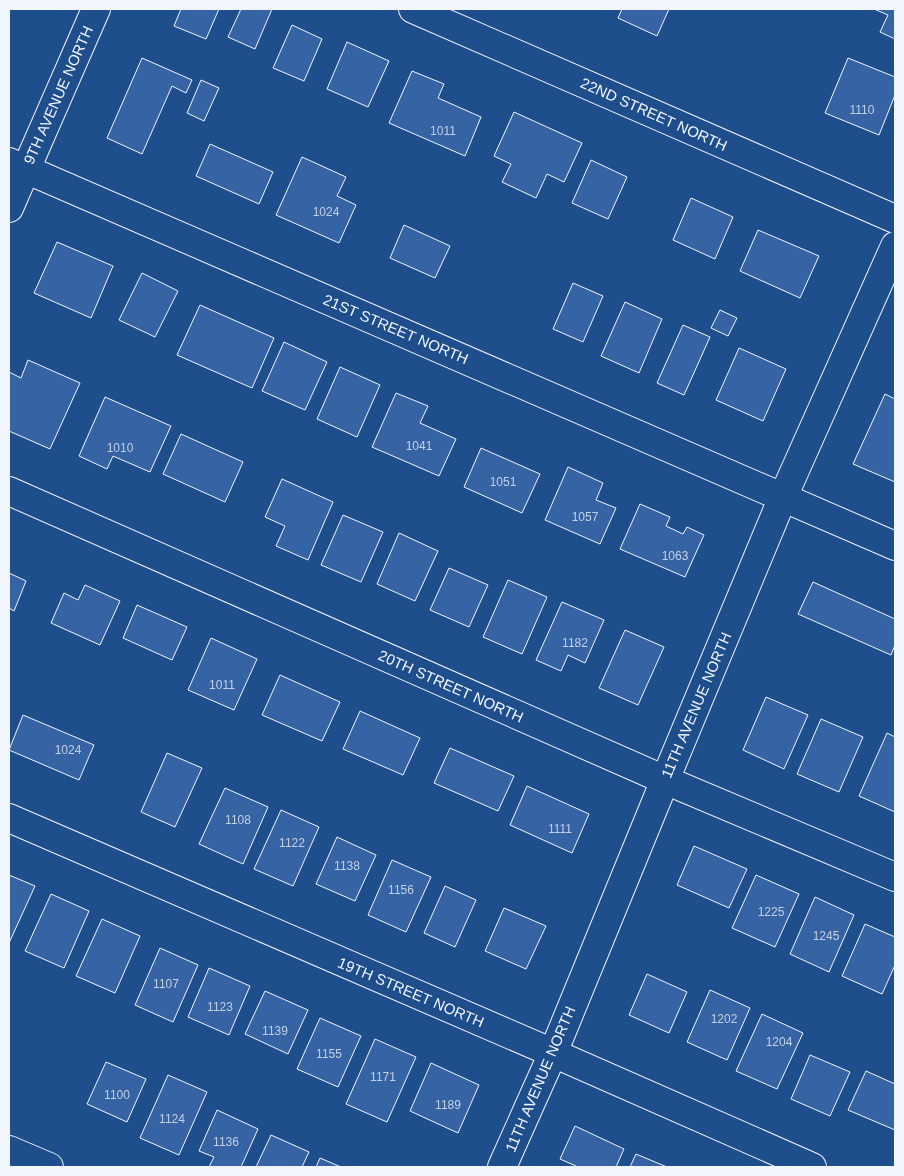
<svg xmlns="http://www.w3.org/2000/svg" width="904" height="1176" font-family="Arial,sans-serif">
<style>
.building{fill:#3563a3;stroke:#f2f6ff}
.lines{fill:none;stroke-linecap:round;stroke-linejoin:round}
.minor-casing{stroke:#f2f6ff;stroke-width:30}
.minor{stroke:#1f4e8c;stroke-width:28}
.labels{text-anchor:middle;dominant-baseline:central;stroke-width:4;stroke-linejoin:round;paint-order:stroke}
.number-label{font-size:12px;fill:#c3d1e8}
.street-label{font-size:15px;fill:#f2f6ff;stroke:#1f4e8c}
</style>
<rect width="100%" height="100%" fill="#1f4e8c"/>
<g class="building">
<polygon points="181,9 219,9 206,39 174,26"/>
<polygon points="241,9 272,9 255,49 228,37"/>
<polygon points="622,9 669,9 657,36 618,18"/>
<polygon points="874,9 895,9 895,39 880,32 888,15"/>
<polygon points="292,25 322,39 304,81 273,68"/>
<polygon points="347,42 389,61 368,107 327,89"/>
<polygon points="142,58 192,80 186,93 172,86 142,154 107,138"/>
<polygon points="848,58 895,77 895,95 879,135 825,113"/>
<polygon points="412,71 444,84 438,98 481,117 465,156 389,123"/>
<polygon points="201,80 219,88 204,121 187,113"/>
<polygon points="514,112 582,143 564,182 547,174 536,198 502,182 511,164 494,156"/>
<polygon points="210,144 273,172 259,204 196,176"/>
<polygon points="302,157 346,177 337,196 356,205 339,243 276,215"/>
<polygon points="591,160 627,177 608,219 572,203"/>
<polygon points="691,198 733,217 715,259 673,240"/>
<polygon points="404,225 450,246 435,278 390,258"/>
<polygon points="758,230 819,256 800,298 740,271"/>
<polygon points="57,242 113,266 91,318 34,293"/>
<polygon points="142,273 178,291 155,337 119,320"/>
<polygon points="573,283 603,296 583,342 553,329"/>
<polygon points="625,302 662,319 639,373 601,356"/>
<polygon points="200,305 274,338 252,388 177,355"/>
<polygon points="720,310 737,318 728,336 711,328"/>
<polygon points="683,325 710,337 684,395 657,383"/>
<polygon points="284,342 327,362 305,410 262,391"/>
<polygon points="739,348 786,369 763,421 716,400"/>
<polygon points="28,360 80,383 50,449 9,431 9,372 21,378"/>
<polygon points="340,367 380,385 357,437 317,419"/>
<polygon points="396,393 428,406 420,423 456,439 439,476 372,447"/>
<polygon points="885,394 895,399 895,482 853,464"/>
<polygon points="105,397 171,426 150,472 113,456 107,469 79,456"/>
<polygon points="181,434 243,462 225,502 163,474"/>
<polygon points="481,448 540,474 522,513 464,487"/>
<polygon points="568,467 603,483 596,500 616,508 600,544 545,520"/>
<polygon points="282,479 333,502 308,560 276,546 285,526 265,517"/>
<polygon points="640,504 670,517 666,526 683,534 687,527 704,535 685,577 620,549"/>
<polygon points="343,515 383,532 361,582 321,565"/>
<polygon points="399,533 438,551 415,601 377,584"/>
<polygon points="449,568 488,585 469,627 430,610"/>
<polygon points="9,573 26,581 14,611 9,608"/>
<polygon points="508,580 547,597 522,654 483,637"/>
<polygon points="813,582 895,619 895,645 891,655 798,614"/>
<polygon points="85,585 120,601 100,645 51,623 64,593 78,600"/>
<polygon points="562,602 604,620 585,663 568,655 561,671 536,660"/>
<polygon points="137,605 187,627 172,660 123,638"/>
<polygon points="625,630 664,647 638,705 599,688"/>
<polygon points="211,638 257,659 234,710 188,690"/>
<polygon points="280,675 340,702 322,741 262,715"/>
<polygon points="766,697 808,715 784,769 743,750"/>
<polygon points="360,711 420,738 403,775 343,749"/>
<polygon points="23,715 94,745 79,780 9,750"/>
<polygon points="821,719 863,737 839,792 797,774"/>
<polygon points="887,733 895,737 895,812 859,796"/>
<polygon points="450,748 514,776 498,811 434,783"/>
<polygon points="167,753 202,768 175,827 141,812"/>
<polygon points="527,786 589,814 572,853 510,825"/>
<polygon points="225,788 268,807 243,864 199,844"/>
<polygon points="281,810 319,827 293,886 254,869"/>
<polygon points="337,837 376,855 355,901 316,884"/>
<polygon points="694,846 747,869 729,908 677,885"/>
<polygon points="392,860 431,877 406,932 368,915"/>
<polygon points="9,875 35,886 9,943"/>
<polygon points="756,875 799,894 775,947 732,928"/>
<polygon points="445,886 476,900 455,947 424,933"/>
<polygon points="51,894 89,911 64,968 25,951"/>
<polygon points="815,897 854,915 829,972 790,954"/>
<polygon points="504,908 546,926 526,969 485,951"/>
<polygon points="102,919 140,936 115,993 76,976"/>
<polygon points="865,924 895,937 895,965 882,994 842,976"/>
<polygon points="160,948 198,965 173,1022 135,1005"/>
<polygon points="209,968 250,986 229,1035 188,1017"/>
<polygon points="647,974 687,992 669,1033 629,1015"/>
<polygon points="710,990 750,1008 727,1060 687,1042"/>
<polygon points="265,991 308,1010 288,1054 245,1034"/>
<polygon points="762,1014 803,1033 777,1089 736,1071"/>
<polygon points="320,1018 361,1036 338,1087 297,1069"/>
<polygon points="375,1039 416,1057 387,1122 346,1104"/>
<polygon points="810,1055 850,1072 830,1116 791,1099"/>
<polygon points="106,1062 146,1079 127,1122 87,1104"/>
<polygon points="431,1063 479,1085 458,1133 410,1111"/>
<polygon points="866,1071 895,1084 895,1130 848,1110"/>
<polygon points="168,1075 207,1092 179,1155 140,1138"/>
<polygon points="217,1110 258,1129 241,1167 209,1167 214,1157 199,1151"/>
<polygon points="575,1126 624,1149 616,1167 575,1167 576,1166 560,1159"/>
<polygon points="271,1135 309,1152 302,1167 256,1167"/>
<polygon points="636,1154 667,1167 630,1167"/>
<polygon points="320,1158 341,1167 316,1167"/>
</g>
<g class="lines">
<defs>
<g id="minor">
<polyline points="413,9 895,219"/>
<polyline points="9,162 895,546"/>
<polyline points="9,208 96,9"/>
<polyline points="9,491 665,780 895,877"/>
<polyline points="9,818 553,1053 812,1167"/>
<polyline points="9,1150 49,1167"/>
<polyline points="502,1167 553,1053 665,780 783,497 895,246"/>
</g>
</defs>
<use href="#minor" class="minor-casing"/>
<use href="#minor" class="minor"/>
</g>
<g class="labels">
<g class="number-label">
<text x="862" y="110">1110</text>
<text x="443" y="131">1011</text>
<text x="326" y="212">1024</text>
<text x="419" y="446">1041</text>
<text x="120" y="448">1010</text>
<text x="503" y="482">1051</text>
<text x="585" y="517">1057</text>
<text x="675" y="556">1063</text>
<text x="575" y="643">1182</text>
<text x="222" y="685">1011</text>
<text x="68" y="750">1024</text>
<text x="238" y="820">1108</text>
<text x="560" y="829">1111</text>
<text x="292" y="843">1122</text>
<text x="347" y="866">1138</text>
<text x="401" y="890">1156</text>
<text x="771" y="912">1225</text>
<text x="826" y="936">1245</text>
<text x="166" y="984">1107</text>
<text x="220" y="1007">1123</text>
<text x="724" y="1019">1202</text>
<text x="275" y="1031">1139</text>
<text x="779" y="1042">1204</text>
<text x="329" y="1054">1155</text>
<text x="383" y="1077">1171</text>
<text x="117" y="1095">1100</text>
<text x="448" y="1105">1189</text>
<text x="172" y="1119">1124</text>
<text x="226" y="1142">1136</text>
</g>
<g class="street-label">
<text transform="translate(58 95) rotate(-66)">9TH AVENUE NORTH</text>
<text transform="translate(654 114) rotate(24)">22ND STREET NORTH</text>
<text transform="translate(396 329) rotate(23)">21ST STREET NORTH</text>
<text transform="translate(451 686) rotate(24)">20TH STREET NORTH</text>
<text transform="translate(696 705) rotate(-67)">11TH AVENUE NORTH</text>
<text transform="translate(411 992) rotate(23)">19TH STREET NORTH</text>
<text transform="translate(540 1079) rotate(-67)">11TH AVENUE NORTH</text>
</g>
</g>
<rect width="904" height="1176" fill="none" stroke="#f2f6ff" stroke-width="20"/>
</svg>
